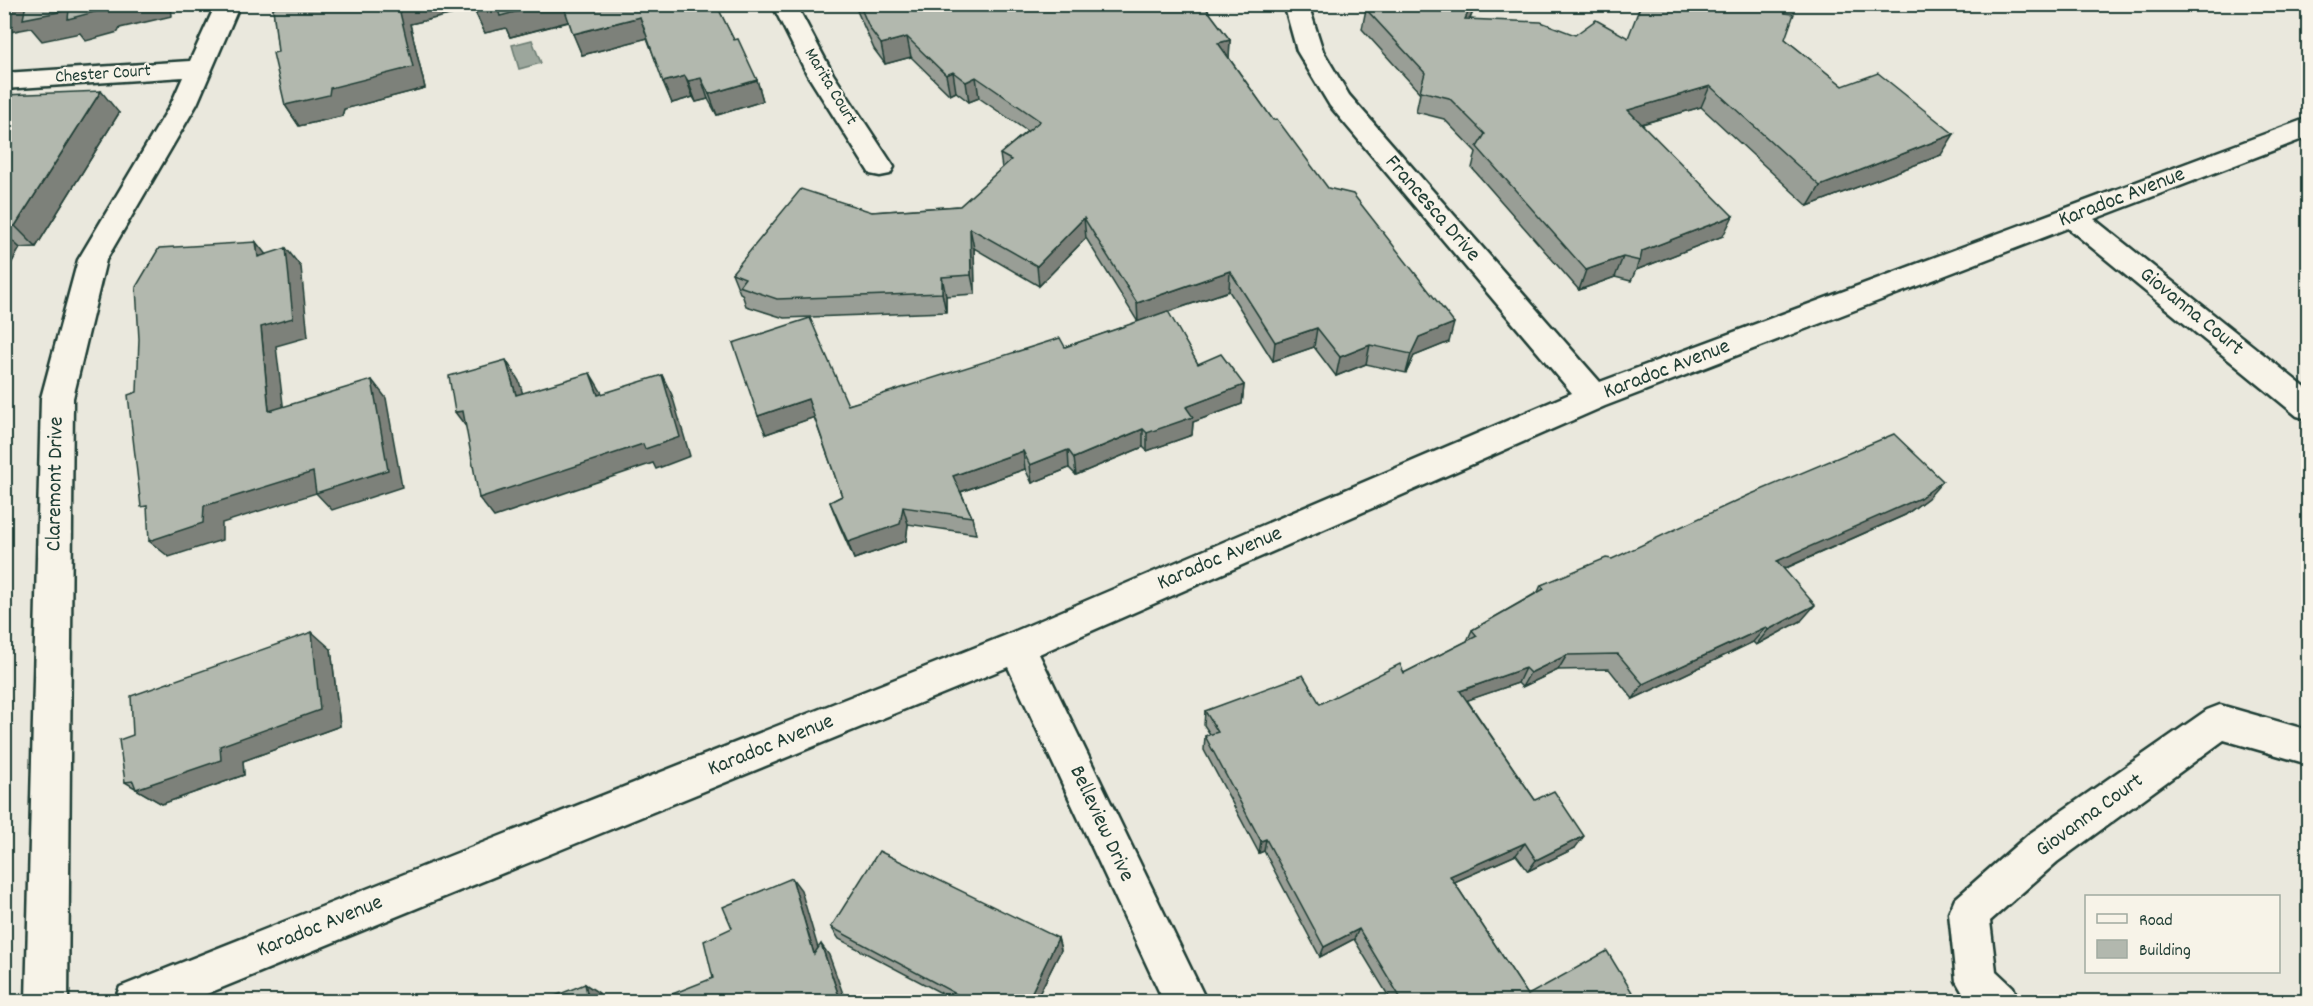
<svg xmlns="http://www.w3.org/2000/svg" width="2313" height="1006" font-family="Dekko,sans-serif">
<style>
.water{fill:#9ca69c;stroke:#6a7c72;stroke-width:1.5}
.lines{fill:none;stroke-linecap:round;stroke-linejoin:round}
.minor-casing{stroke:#1f3d34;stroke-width:5}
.minor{fill:#f7f3e8;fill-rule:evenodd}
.wall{fill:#999e96;stroke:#1f3d34;stroke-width:1.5}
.shaded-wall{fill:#7d817a;stroke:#1f3d34;stroke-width:1.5}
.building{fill:#b2b8ae;stroke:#1f3d34;stroke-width:1.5}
.labels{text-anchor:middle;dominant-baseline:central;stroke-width:4.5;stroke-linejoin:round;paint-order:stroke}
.far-street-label{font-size:18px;fill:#1f3d34;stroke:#f7f3e8}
.street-label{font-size:22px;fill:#1f3d34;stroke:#f7f3e8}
</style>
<rect width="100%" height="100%" fill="#eae8dd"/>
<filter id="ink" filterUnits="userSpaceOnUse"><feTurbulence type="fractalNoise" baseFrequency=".0167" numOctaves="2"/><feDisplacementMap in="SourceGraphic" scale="12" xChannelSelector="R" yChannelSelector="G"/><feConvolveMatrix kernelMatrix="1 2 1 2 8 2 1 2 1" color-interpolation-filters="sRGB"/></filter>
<g filter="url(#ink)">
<polygon class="water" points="532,40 541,63 519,69 512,45"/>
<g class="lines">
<defs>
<g id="minor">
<polygon points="216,4 240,4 197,104 106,260 73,398 68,1002 26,1002 41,398 78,260 171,104 183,77 4,89 4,73 190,61"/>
<polygon points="772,4 796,4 833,74 894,167 890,174 880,176 870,174 807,74"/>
<polygon points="1284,4 1308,4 1323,51 1349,95 1600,382 2308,118 2308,137 2094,219 2308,390 2308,419 2297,416 2068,228 1605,406 1039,654 1207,1002 1164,1002 1008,667 187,1002 114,1002 120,987 1004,636 1572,393 1330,106 1297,51"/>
<polygon points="2220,705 2308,730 2308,764 2224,740 2057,862 1990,921 1996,971 2013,987 2019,1002 1968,1002 1956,981 1949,913 1955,899 2029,834 2207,710"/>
</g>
</defs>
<use href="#minor" class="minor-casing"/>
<use href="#minor" class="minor"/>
</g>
<g class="wall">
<polygon points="716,4 734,40 757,80 763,101 717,115 708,99 696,102 693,97 672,103 647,38 582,55 569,22 510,37 506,28 485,33 474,9 410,24 425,88 344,109 342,116 299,126 285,105 273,8"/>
<polygon points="854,4 1203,4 1230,40 1229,58 1273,120 1449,342 1414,356 1406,373 1366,364 1336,376 1314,347 1273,361 1229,291 1168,312 1198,364 1244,385 1242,404 1193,422 1192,435 1147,451 1143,447 1076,475 1069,468 1032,483 1025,469 961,492 972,517 976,534 908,524 906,541 854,559 837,520 830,502 842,496 814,417 766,434 848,405 1065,347 1138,322 1086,238 1039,286 974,248 975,294 946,296 946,312 784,318 746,306 742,294 740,293 732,273 872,212 960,206 1002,168 1000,154 1027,131 979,98 969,102 956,92 950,95 911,57 885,64 874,49"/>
<polygon points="1367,4 1476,4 1470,19 1575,35 1628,38 1785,13 1785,39 1843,86 1941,155 1808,206 1701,107 1642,124 1723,236 1636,270 1631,281 1615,277 1579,290 1472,168 1476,152 1444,119 1416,112 1420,93 1362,29"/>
<polygon points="4,95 119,113 36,247 20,248 4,276"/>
<polygon points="1928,498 1905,515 1784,569 1801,621 1756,645 1753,642 1633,699 1609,669 1558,670 1522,687 1518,683 1467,700 1535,800 1575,848 1528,871 1516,855 1454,882 1528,995 1638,1002 1392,1002 1354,939 1320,957 1264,851 1259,853 1204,750 1205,736 1210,734 1204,725 1205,711 1320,704 1404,673 1467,641 1472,630 1538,592 1541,585 1612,559"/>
<polygon points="331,649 340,726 243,761 244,775 162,804 125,782 133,735"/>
<polygon points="831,927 1058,938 1061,950 1035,1002 958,1002 839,939"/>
</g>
<g class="shaded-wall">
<polygon points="21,4 69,10 110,4 171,4 172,16 120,28 118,32 86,41 80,33 42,41 31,28 4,33 4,8"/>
<polygon points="398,4 474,4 476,9 410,24 425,88 344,109 342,116 299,126 285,105"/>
<polygon points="545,4 564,4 571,21 510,37 506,28 485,33 475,12 497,6"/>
<polygon points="1472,4 1476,4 1461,40 1465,19"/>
<polygon points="640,17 648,38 582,55 573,34"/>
<polygon points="907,37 911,57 885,64 881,44"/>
<polygon points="1230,40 1229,60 1218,43"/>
<polygon points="953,72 956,92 950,95 946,75"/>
<polygon points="685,76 693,97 672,103 663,82"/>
<polygon points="976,77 979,98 969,102 966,82"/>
<polygon points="701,78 708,99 696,102 688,81"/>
<polygon points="757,80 763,101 717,115 709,94"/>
<polygon points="1710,86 1701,107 1620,130 1628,110"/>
<polygon points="101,91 119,113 36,247 15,226"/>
<polygon points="1954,134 1941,155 1808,206 1820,186"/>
<polygon points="1733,216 1723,236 1636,270 1642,251"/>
<polygon points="1084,218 1086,238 1039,286 1037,266"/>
<polygon points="970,228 974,248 975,294 971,275"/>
<polygon points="4,233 20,248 4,276"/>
<polygon points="256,242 271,261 258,257"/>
<polygon points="286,248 301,267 308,337 276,346 286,429 269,411 261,327"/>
<polygon points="1623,257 1615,277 1579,290 1586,270"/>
<polygon points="1230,271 1229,291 1138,322 1137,303"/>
<polygon points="942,277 946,296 946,312 942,293"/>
<polygon points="1454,323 1449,342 1414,356 1406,373 1411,354 1419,337"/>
<polygon points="1317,328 1314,347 1273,361 1275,342"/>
<polygon points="1370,345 1366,364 1336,376 1340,357"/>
<polygon points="506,360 519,381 529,415 516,395"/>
<polygon points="590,373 602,393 609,415 598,395"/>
<polygon points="662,375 672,395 690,456 656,469 653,463 494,517 479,498"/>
<polygon points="372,380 386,398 402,487 332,510 316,493 222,523 222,540 169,557 149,541 204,506"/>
<polygon points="1244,385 1242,404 1193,422 1192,435 1147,451 1147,433 1186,407"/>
<polygon points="808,399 815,417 766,434 758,416"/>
<polygon points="463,411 470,432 455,412"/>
<polygon points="1143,429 1143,447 1076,475 1074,458"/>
<polygon points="1068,450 1069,468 1032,483 1030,465"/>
<polygon points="1023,451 1025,469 957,493 953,476"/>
<polygon points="1943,481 1928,498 1905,515 1765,577 1777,561"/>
<polygon points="903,507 908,524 906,541 854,559 848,542"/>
<polygon points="1815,605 1801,621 1756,645 1768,630"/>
<polygon points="1766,627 1753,642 1633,699 1643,684"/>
<polygon points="312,632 331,649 340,726 243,761 244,775 162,804 136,789 220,746"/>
<polygon points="1567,655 1558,670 1522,687 1530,673"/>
<polygon points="1525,668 1518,683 1454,705 1460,691"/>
<polygon points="1584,836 1575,848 1528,871 1536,860"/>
<polygon points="1266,839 1264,851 1259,853 1261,841"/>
<polygon points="1525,843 1516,855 1443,887 1450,876"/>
<polygon points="792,878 801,890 823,965 814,954"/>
<polygon points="1359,929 1354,939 1320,957 1324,947"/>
<polygon points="1058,938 1061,950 1035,1002 1027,1002"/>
<polygon points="821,944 829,955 846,1002 841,1002"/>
<polygon points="585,984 599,993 601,1002 589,1002"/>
</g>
<g class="building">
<polygon points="4,4 21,4 4,8"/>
<polygon points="26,4 110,4 103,6 102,10 68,19 69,10 23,19"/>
<polygon points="398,4 413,67 330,88 329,95 285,105 273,53 278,52 273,8 281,4"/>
<polygon points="472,4 545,4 500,16 497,6 475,12"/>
<polygon points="563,4 716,4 734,40 738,39 757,80 709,94 701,78 688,81 685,76 663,82 640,17 573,34"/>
<polygon points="859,4 1203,4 1230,40 1218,43 1273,120 1277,119 1328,188 1353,194 1454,323 1419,337 1411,354 1370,345 1340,357 1317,328 1275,342 1230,271 1137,303 1084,218 1037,266 970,228 971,275 942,277 942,293 777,299 739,286 745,278 732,273 801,189 872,212 960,206 1011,160 1000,154 1040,121 976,77 966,82 953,72 946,75 907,37 881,44 870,29"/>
<polygon points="1367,4 1472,4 1465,19 1541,22 1575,35 1596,20 1628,38 1641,4 1786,4 1785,13 1794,14 1785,39 1843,86 1878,73 1954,134 1820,186 1710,86 1628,110 1733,216 1642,251 1640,261 1623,257 1586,270 1477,147 1485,134 1449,98 1420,91 1425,73 1365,8"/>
<polygon points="101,91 15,226 4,227 4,95"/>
<polygon points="256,242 258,257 286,248 293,318 261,327 269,411 372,380 388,470 316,493 313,472 204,506 203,523 149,541 147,506 141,507 128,395 137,392 139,339 136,287 159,248"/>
<polygon points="1168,311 1198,364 1221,354 1244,385 1186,407 1193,417 1147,433 1143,429 1074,458 1068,450 1030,465 1023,451 953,476 972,517 903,507 900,524 848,542 830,502 842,496 808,399 758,416 733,343 810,318 848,405 1060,338 1065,347"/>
<polygon points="506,360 516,395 590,373 598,395 662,375 680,437 645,449 643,444 479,498 463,411 455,412 449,376"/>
<polygon points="1894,434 1943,481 1920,498 1777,561 1815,605 1768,630 1766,627 1643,684 1618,654 1567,655 1530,673 1525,668 1460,691 1535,800 1554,791 1584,836 1536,860 1525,843 1450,876 1528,995 1607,951 1638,1002 1403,1002 1359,929 1324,947 1266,839 1261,841 1205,736 1218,732 1205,711 1303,675 1320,704 1400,664 1404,673 1477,636 1472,630 1544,589 1541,585 1606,558 1612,559 1749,495"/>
<polygon points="312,632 320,710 220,746 221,760 136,789 133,781 125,782 119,740 133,735 131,696"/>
<polygon points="879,851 1058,938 1027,1002 971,1002 831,927"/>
<polygon points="792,878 814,954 821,944 841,1002 652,1002 713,978 704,941 732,928 723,907"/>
<polygon points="585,984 589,1002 540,1002"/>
</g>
</g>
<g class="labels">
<g class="far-street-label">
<text transform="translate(103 75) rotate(-4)">Chester Court</text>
<text transform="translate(830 87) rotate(59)">Marita Court</text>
</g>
<g class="street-label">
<text transform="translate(2122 198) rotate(-21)">Karadoc Avenue</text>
<text transform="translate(1432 209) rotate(49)">Francesca Drive</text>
<text transform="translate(2191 312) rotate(39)">Giovanna Court</text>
<text transform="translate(1667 370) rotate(-21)">Karadoc Avenue</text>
<text transform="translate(56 484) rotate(-89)">Claremont Drive</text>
<text transform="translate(1220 559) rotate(-23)">Karadoc Avenue</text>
<text transform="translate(771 746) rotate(-22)">Karadoc Avenue</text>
<text transform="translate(2090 816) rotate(-36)">Giovanna Court</text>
<text transform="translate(1101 824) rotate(65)">Belleview Drive</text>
<text transform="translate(320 927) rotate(-22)">Karadoc Avenue</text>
</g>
</g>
<rect width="2313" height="1006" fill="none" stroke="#f7f3e8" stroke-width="24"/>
<rect x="12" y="12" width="2289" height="982" fill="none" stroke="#1f3d34" stroke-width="2" filter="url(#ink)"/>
<rect x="2085" y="895" width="195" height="78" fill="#f7f3e8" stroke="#a1aaa0" stroke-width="1.5"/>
<rect x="2097" y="914" width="30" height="9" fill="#f7f3e8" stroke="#a1aaa0" stroke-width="1.5"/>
<text x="2139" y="925" font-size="18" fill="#1f3d34">Road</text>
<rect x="2097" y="940" width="30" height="18" fill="#b2b8ae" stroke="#a1aaa0" stroke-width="1.5"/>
<text x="2139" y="955" font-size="18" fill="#1f3d34">Building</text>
</svg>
